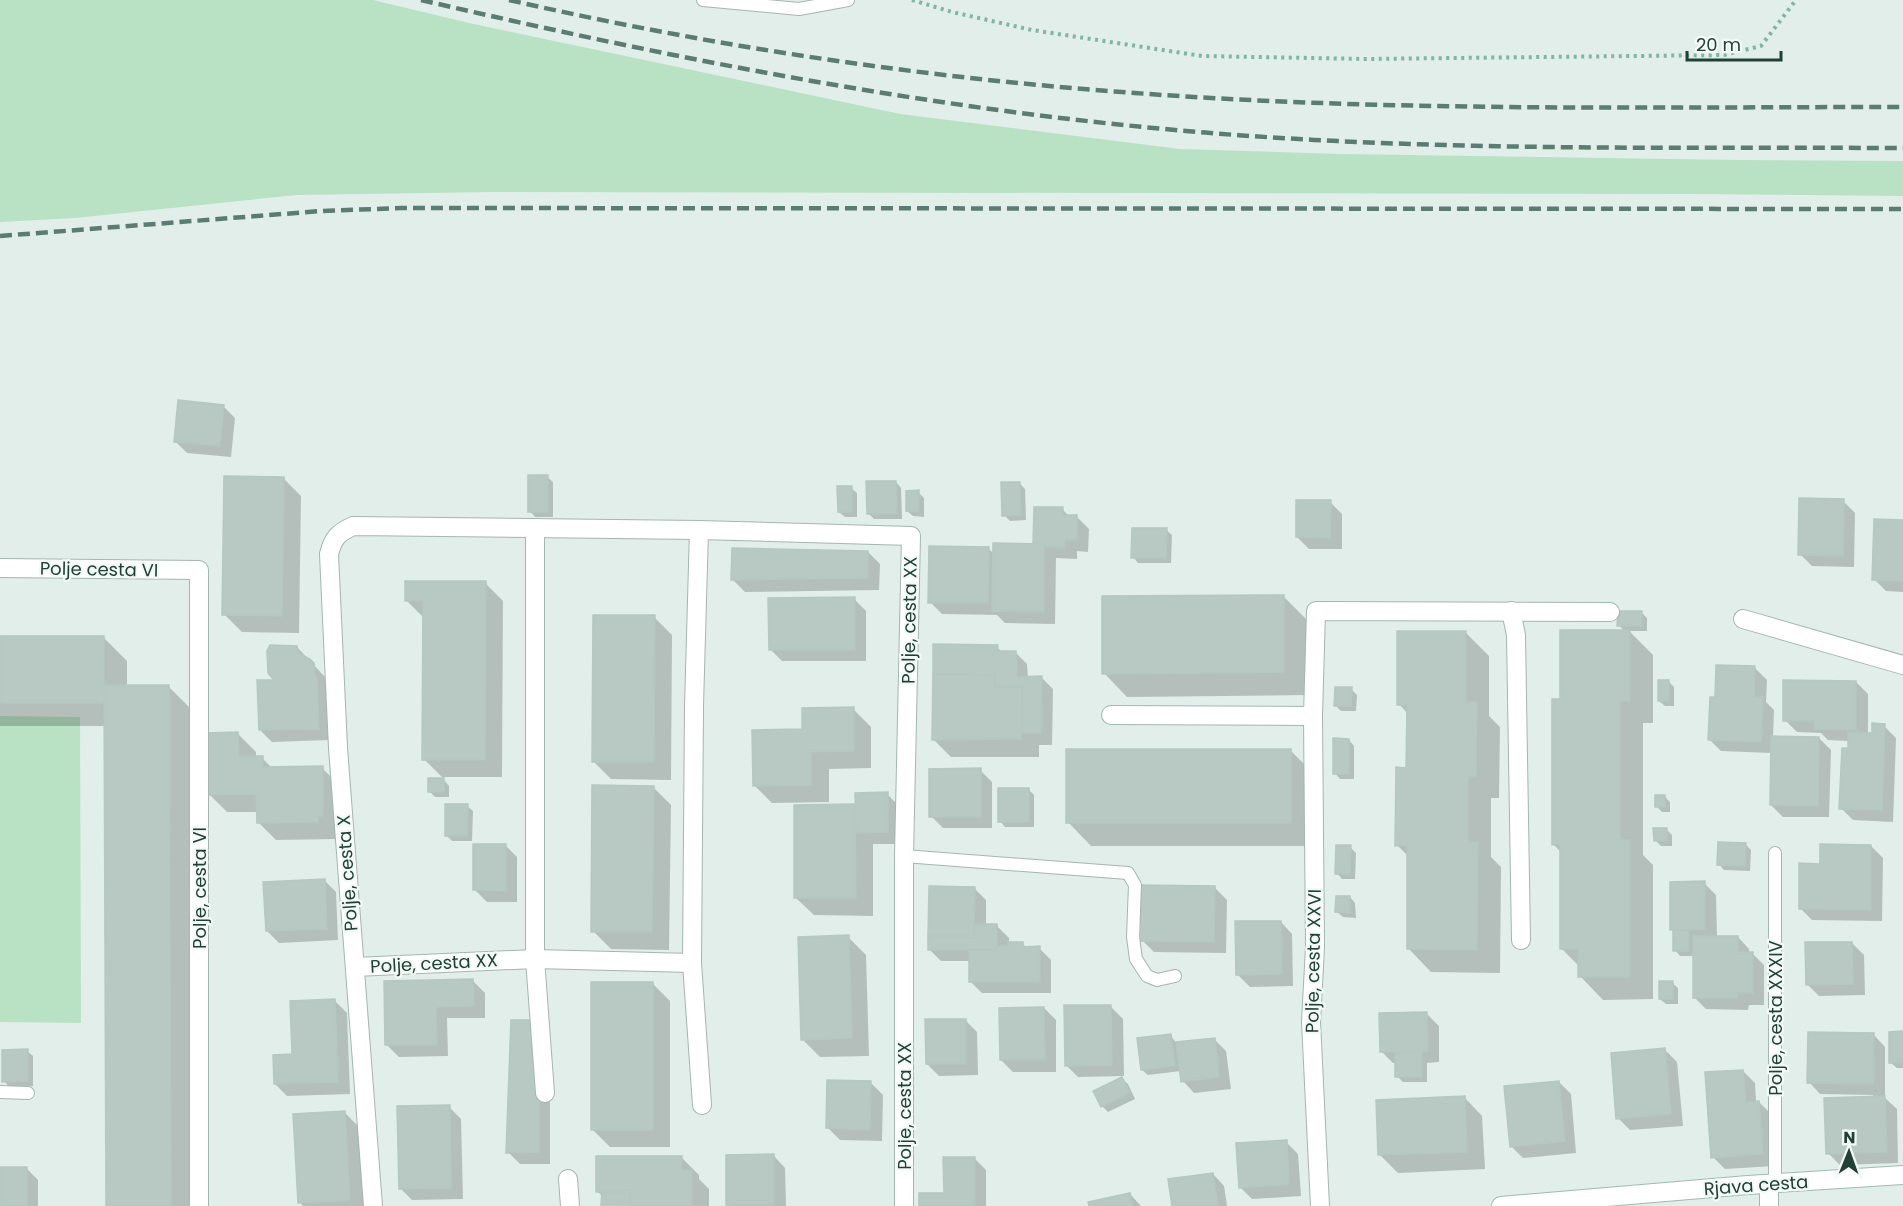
<svg xmlns="http://www.w3.org/2000/svg" width="1903" height="1206" font-family="Poppins,sans-serif">
<style>
.green{fill:#b9e1c4}
.shadow{fill:#0003}
.building{fill:#b7c9c2;stroke:#b4c8c0;stroke-width:1.5}
.lines{fill:none;stroke-linecap:round;stroke-linejoin:round}
.lane-casing{stroke:#a4b6b0;stroke-width:14}
.street-casing{stroke:#a4b6b0;stroke-width:20}
.secondary-casing{stroke:#9fbab1;stroke-width:20}
.path{stroke:#80b4a4;stroke-width:4;stroke-dasharray:3 4.5;stroke-linecap:butt}
.lane{stroke:#fff;stroke-width:12}
.street{stroke:#fff;stroke-width:18}
.secondary{stroke:#fff;stroke-width:18}
.rail{stroke:#5b7c73;stroke-width:4.5;stroke-dasharray:12 6;stroke-linecap:butt}
.labels{text-anchor:middle;dominant-baseline:central;stroke-width:4.5;stroke-linejoin:round;paint-order:stroke}
.street-label{font-size:18px;fill:#204038;stroke:#f3faf6}
</style>
<rect width="100%" height="100%" fill="#e2eee9"/>
<g class="green">
<polygon points="0,0 373,0 469,23 900,114 1180,149 1341,154 1737,160 1903,161 1903,196 1692,194 493,192 296,195 75,218 0,222"/>
<polygon points="0,716 80,717 81,1023 0,1022"/>
</g>
<g class="shadow">
<polygon points="223,406 235,418 231,457 187,453 175,441"/>
<polygon points="547,477 553,482 553,517 535,517 530,511"/>
<polygon points="283,478 301,496 299,633 242,632 224,614"/>
<polygon points="896,482 901,488 902,519 874,519 869,514"/>
<polygon points="1019,483 1025,489 1026,520 1010,521 1004,515"/>
<polygon points="851,488 857,493 857,517 845,517 839,512"/>
<polygon points="918,492 924,498 924,517 913,516 907,511"/>
<polygon points="1843,501 1855,513 1854,567 1812,566 1800,554"/>
<polygon points="1330,502 1342,514 1342,549 1309,549 1297,537"/>
<polygon points="1062,509 1070,517 1077,517 1089,529 1088,552 1077,551 1077,559 1056,558 1055,624 1005,623 997,615 942,614 930,602 988,548 994,554 1034,545"/>
<polygon points="1903,521 1903,592 1886,591 1874,579"/>
<polygon points="1166,530 1172,535 1171,563 1138,563 1133,557"/>
<polygon points="868,552 880,564 879,590 745,592 733,580"/>
<polygon points="485,583 503,601 502,777 442,777 424,759 424,618 406,600"/>
<polygon points="1283,596 1307,620 1307,695 1127,697 1104,673"/>
<polygon points="854,599 866,611 866,661 782,661 770,649"/>
<polygon points="1641,612 1647,618 1647,631 1629,631 1653,655 1653,723 1643,723 1643,855 1653,865 1653,999 1603,1000 1580,976 1580,967 1561,948 1561,852 1553,844 1562,701 1625,632 1619,625"/>
<polygon points="654,617 672,635 671,780 611,779 593,761"/>
<polygon points="1466,633 1489,656 1489,716 1500,727 1499,798 1491,798 1491,857 1501,867 1500,973 1431,972 1408,948 1409,857 1397,845 1408,769 1408,714 1399,704"/>
<polygon points="0,637 103,637 127,661 127,687 168,686 192,710 194,1206 107,1206 105,726 0,726"/>
<polygon points="297,647 325,677 326,689 329,692 330,740 272,742 260,730 277,682"/>
<polygon points="997,647 1002,652 1015,652 1027,664 1028,678 1041,677 1053,689 1052,745 1039,745 1039,757 951,757 933,739"/>
<polygon points="1755,668 1767,680 1766,702 1774,710 1773,737 1819,738 1831,750 1829,817 1783,817 1771,805 1772,753 1721,751 1709,739 1716,698"/>
<polygon points="1668,681 1674,687 1674,706 1665,706 1659,701"/>
<polygon points="1856,682 1868,694 1868,734 1873,735 1884,726 1896,738 1893,822 1853,820 1841,808 1850,741 1828,740 1821,733 1797,732 1785,720"/>
<polygon points="1351,689 1357,695 1356,711 1341,711 1335,705"/>
<polygon points="853,709 871,727 871,768 829,769 829,802 772,803 754,785 803,731"/>
<polygon points="238,734 256,752 256,758 262,758 273,769 322,768 340,786 340,834 335,834 335,839 276,840 258,822 258,812 227,812 209,794"/>
<polygon points="1349,740 1354,746 1354,779 1340,779 1335,773"/>
<polygon points="1291,751 1314,774 1314,846 1091,846 1068,822"/>
<polygon points="980,770 992,782 992,828 943,828 931,816"/>
<polygon points="444,780 449,786 449,797 435,797 430,792"/>
<polygon points="653,787 671,805 669,950 611,949 593,931"/>
<polygon points="1028,789 1034,795 1034,827 1005,827 1000,821"/>
<polygon points="887,794 899,806 900,844 873,844 873,916 814,915 796,898 795,806 857,806"/>
<polygon points="1664,796 1670,802 1670,812 1662,812 1656,806"/>
<polygon points="467,806 473,811 472,841 452,841 446,835"/>
<polygon points="1666,829 1672,835 1672,846 1661,846 1655,840"/>
<polygon points="1745,844 1751,850 1750,871 1724,870 1719,864"/>
<polygon points="505,845 517,857 517,902 487,902 475,890"/>
<polygon points="1871,846 1883,858 1882,921 1812,920 1800,908 1821,865"/>
<polygon points="1350,847 1356,853 1355,879 1342,879 1337,873"/>
<polygon points="324,880 336,892 338,940 279,943 267,931"/>
<polygon points="1704,883 1716,895 1717,937 1738,937 1749,949 1750,954 1752,953 1764,965 1764,1005 1749,1005 1748,1010 1706,1009 1694,997 1695,956 1680,956 1675,950 1674,932 1672,930"/>
<polygon points="974,888 986,900 986,926 997,926 1009,938 1009,944 1022,943 1027,948 1039,948 1051,960 1051,993 982,993 970,981 970,961 941,961 929,949"/>
<polygon points="1215,888 1227,900 1226,953 1154,952 1142,940"/>
<polygon points="1350,897 1355,903 1356,918 1343,917 1337,912"/>
<polygon points="1281,922 1292,934 1293,986 1250,987 1238,975"/>
<polygon points="848,937 866,955 869,1056 820,1057 802,1039"/>
<polygon points="1852,943 1864,955 1865,995 1819,996 1807,984"/>
<polygon points="473,981 485,993 485,1018 447,1018 448,1056 399,1057 387,1045 385,983"/>
<polygon points="652,983 670,1001 670,1147 610,1147 592,1129"/>
<polygon points="1672,983 1678,988 1678,1004 1666,1004 1660,999"/>
<polygon points="335,1001 347,1013 350,1094 287,1096 275,1084"/>
<polygon points="1111,1007 1123,1019 1124,1076 1078,1077 1066,1065"/>
<polygon points="1044,1008 1056,1020 1056,1072 1013,1072 1001,1060"/>
<polygon points="1427,1014 1439,1026 1439,1062 1427,1063 1427,1082 1403,1082 1397,1076 1397,1063 1393,1063 1381,1051"/>
<polygon points="965,1020 977,1032 978,1075 939,1076 927,1064"/>
<polygon points="538,1022 550,1034 550,1164 520,1164 508,1152"/>
<polygon points="1903,1033 1903,1068 1897,1068 1891,1063"/>
<polygon points="1874,1035 1885,1047 1885,1098 1897,1109 1898,1163 1840,1165 1828,1153 1873,1098 1873,1095 1820,1094 1809,1082"/>
<polygon points="1171,1036 1177,1044 1214,1039 1226,1051 1231,1089 1194,1093 1183,1081 1181,1071 1148,1075 1142,1070"/>
<polygon points="1665,1050 1677,1062 1683,1126 1630,1130 1618,1118"/>
<polygon points="27,1051 33,1056 33,1086 9,1087 4,1081"/>
<polygon points="1743,1071 1755,1083 1756,1102 1759,1102 1771,1114 1774,1166 1725,1169 1713,1157"/>
<polygon points="1122,1079 1128,1084 1135,1099 1108,1112 1102,1106"/>
<polygon points="1559,1082 1571,1094 1576,1153 1523,1158 1511,1146"/>
<polygon points="871,1083 883,1095 882,1141 840,1140 828,1128"/>
<polygon points="1465,1098 1482,1116 1485,1169 1398,1173 1380,1155"/>
<polygon points="449,1107 461,1119 463,1199 412,1200 400,1188"/>
<polygon points="344,1112 362,1130 367,1206 303,1206 300,1202"/>
<polygon points="1286,1142 1298,1154 1301,1196 1252,1199 1240,1187"/>
<polygon points="774,1156 785,1168 786,1206 730,1206 728,1204"/>
<polygon points="681,1157 699,1175 699,1179 709,1189 709,1206 603,1205 603,1197 597,1191"/>
<polygon points="974,1158 986,1170 986,1206 920,1206 945,1194"/>
<polygon points="0,1168 26,1168 38,1180 38,1206 0,1206"/>
<polygon points="1213,1174 1224,1186 1227,1206 1174,1206"/>
<polygon points="1130,1194 1141,1206 1090,1206"/>
</g>
<g class="building">
<polygon points="178,400 224,405 220,446 174,442"/>
<rect x="528" y="475" width="20" height="37"/>
<polygon points="224,476 284,477 282,616 222,615"/>
<polygon points="866,481 896,481 897,514 867,514"/>
<polygon points="1001,482 1020,482 1021,515 1002,516"/>
<polygon points="837,486 852,486 852,512 838,512"/>
<polygon points="919,490 919,512 906,511 906,491"/>
<polygon points="1799,498 1844,499 1843,556 1798,555"/>
<polygon points="1296,500 1331,500 1330,538 1296,537"/>
<polygon points="1034,507 1063,507 1063,515 1077,515 1077,540 1065,540 1065,548 1044,547 1044,544 1033,544"/>
<polygon points="1874,519 1903,520 1903,581 1872,580"/>
<polygon points="1132,528 1167,528 1166,558 1131,558"/>
<polygon points="993,543 1044,544 1044,612 992,611"/>
<polygon points="929,546 989,547 988,603 928,603"/>
<polygon points="732,548 868,551 868,578 731,580"/>
<polygon points="405,581 486,581 485,760 422,760 423,600 405,601"/>
<polygon points="1284,595 1284,672 1102,674 1102,596"/>
<polygon points="855,597 855,650 769,650 768,598"/>
<polygon points="1618,611 1642,611 1642,626 1617,626"/>
<polygon points="593,615 655,615 654,762 592,762"/>
<polygon points="1560,630 1630,630 1630,701 1620,701 1620,840 1630,840 1630,977 1578,977 1578,949 1560,949 1560,844 1552,845 1552,699 1560,699"/>
<polygon points="1397,631 1466,631 1466,702 1477,702 1476,776 1468,776 1468,842 1478,842 1477,950 1407,949 1407,845 1395,846 1396,767 1406,768 1407,705 1397,705"/>
<rect x="0" y="636" width="104" height="67"/>
<polygon points="933,644 998,645 997,651 1016,651 1017,677 1042,676 1041,733 1022,733 1022,687 995,687 995,675 933,674"/>
<polygon points="270,645 297,646 298,653 310,659 314,663 315,676 317,678 319,729 259,730 257,680 274,680 268,673 267,651"/>
<polygon points="1716,665 1755,666 1754,697 1763,697 1761,742 1708,740 1710,697 1715,697"/>
<polygon points="933,674 995,675 995,687 1022,687 1021,739 932,740"/>
<rect x="1658" y="680" width="11" height="21"/>
<polygon points="1783,680 1856,681 1856,730 1815,729 1814,721 1783,721"/>
<polygon points="104,685 169,685 171,1206 106,1206"/>
<polygon points="1335,687 1352,687 1351,706 1334,706"/>
<polygon points="854,707 854,751 811,752 811,785 753,786 752,730 802,729 802,708"/>
<polygon points="1872,723 1885,724 1882,810 1839,809 1842,748 1848,748 1848,732 1872,733"/>
<polygon points="238,732 239,756 263,756 263,767 323,766 323,816 318,816 318,822 257,823 256,794 208,795 207,733"/>
<polygon points="1771,736 1819,737 1818,806 1770,805"/>
<polygon points="1333,738 1349,739 1349,774 1333,774"/>
<rect x="1066" y="749" width="225" height="74"/>
<polygon points="981,768 981,817 929,817 929,769"/>
<rect x="428" y="778" width="16" height="14"/>
<polygon points="592,785 654,786 652,932 591,932"/>
<rect x="998" y="788" width="31" height="34"/>
<polygon points="888,792 888,832 856,833 855,793"/>
<rect x="1655" y="795" width="10" height="12"/>
<polygon points="445,804 468,804 467,836 445,836"/>
<polygon points="855,804 856,898 794,898 794,805"/>
<polygon points="1653,828 1667,828 1667,840 1654,841"/>
<polygon points="1718,842 1746,843 1745,866 1717,865"/>
<polygon points="473,844 506,844 506,891 473,890"/>
<polygon points="1820,844 1871,845 1871,910 1799,909 1799,863 1820,864"/>
<polygon points="1336,845 1351,845 1350,874 1335,874"/>
<polygon points="325,879 327,929 266,931 263,882"/>
<polygon points="1705,881 1705,929 1670,930 1670,882"/>
<polygon points="1141,885 1215,886 1214,942 1141,941"/>
<polygon points="929,886 975,887 974,936 928,936"/>
<polygon points="1336,896 1350,896 1350,913 1335,912"/>
<polygon points="1235,921 1281,921 1282,974 1236,975"/>
<polygon points="974,924 997,924 997,950 928,950 928,936 974,936"/>
<polygon points="1673,930 1688,930 1689,951 1673,951"/>
<polygon points="849,935 852,1038 801,1040 798,937"/>
<polygon points="1693,936 1738,936 1738,952 1753,952 1753,993 1737,993 1737,998 1693,998"/>
<polygon points="1008,942 1023,942 1023,947 1040,946 1040,982 969,982 969,950 997,950 997,946 1008,946"/>
<polygon points="1805,942 1852,942 1853,984 1806,985"/>
<polygon points="473,979 474,1006 436,1007 437,1045 385,1045 384,981"/>
<rect x="1659" y="981" width="14" height="18"/>
<rect x="591" y="982" width="62" height="148"/>
<polygon points="335,999 338,1082 274,1084 273,1055 292,1054 290,1001"/>
<polygon points="1064,1005 1111,1005 1112,1065 1065,1066"/>
<polygon points="1044,1007 1045,1060 1000,1060 999,1008"/>
<polygon points="1427,1012 1428,1051 1380,1052 1379,1013"/>
<polygon points="925,1019 966,1019 966,1064 926,1064"/>
<polygon points="511,1020 539,1020 539,1152 506,1153"/>
<polygon points="1903,1031 1903,1063 1889,1063 1889,1032"/>
<polygon points="1808,1032 1874,1033 1873,1084 1807,1083"/>
<polygon points="1171,1034 1175,1066 1141,1070 1137,1038"/>
<polygon points="1215,1038 1219,1077 1181,1082 1176,1042"/>
<polygon points="1665,1048 1671,1114 1616,1119 1611,1053"/>
<polygon points="28,1049 28,1081 2,1082 2,1050"/>
<polygon points="1422,1052 1422,1077 1395,1077 1395,1053"/>
<polygon points="1743,1070 1746,1102 1759,1101 1763,1154 1711,1158 1705,1072"/>
<polygon points="1122,1077 1130,1093 1101,1107 1093,1091"/>
<polygon points="827,1080 871,1081 870,1130 826,1128"/>
<polygon points="1559,1081 1565,1141 1510,1147 1504,1086"/>
<polygon points="1465,1096 1467,1152 1378,1155 1376,1100"/>
<polygon points="1885,1096 1887,1152 1826,1154 1824,1098"/>
<polygon points="450,1105 451,1188 399,1189 397,1106"/>
<polygon points="345,1111 350,1200 298,1203 293,1114"/>
<polygon points="1287,1140 1289,1184 1239,1188 1236,1143"/>
<polygon points="774,1154 774,1205 726,1205 726,1155"/>
<polygon points="596,1156 682,1156 681,1170 692,1170 692,1206 630,1206 630,1192 596,1192"/>
<polygon points="943,1157 975,1157 975,1206 919,1206 919,1193 944,1193"/>
<rect x="0" y="1167" width="27" height="39"/>
<polygon points="1213,1173 1218,1206 1172,1206 1168,1179"/>
<polygon points="602,1192 630,1192 630,1205 601,1205"/>
<polygon points="1130,1193 1133,1206 1089,1206 1088,1202"/>
</g>
<g class="lines">
<defs>
<g id="lane">
<polyline points="703,0 799,9 848,0"/>
<polyline points="1775,853 1775,1183"/>
<polyline points="904,856 1128,873 1135,885 1133,937 1136,959 1147,976 1157,980 1175,976"/>
<polyline points="0,1092 28,1093"/>
</g>
<g id="street">
<polyline points="535,528 535,959 545,1093"/>
<polyline points="699,530 694,706 692,963 702,1105"/>
<polyline points="0,568 199,570 199,1206"/>
<polyline points="1511,611 1516,635 1521,940"/>
<polyline points="1743,619 1903,665"/>
<polyline points="1111,715 1313,716"/>
<polyline points="355,967 535,959 692,963"/>
<polyline points="568,1179 570,1206"/>
<polyline points="1769,1184 1769,1206"/>
<path d="M373 1206 338 748 329 554C333 538 338 533 353 526L699 530 911 536 904 856V1206"/>
<polyline points="1320,1206 1311,1022 1315,947 1313,716 1316,611 1610,612"/>
</g>
<polyline id="secondary" points="1501,1206 1748,1185 1903,1175"/>
</defs>
<use href="#lane" class="lane-casing"/>
<use href="#street" class="street-casing"/>
<use href="#secondary" class="secondary-casing"/>
<polyline class="path" points="912,0 952,12 1032,30 1202,56 1365,59 1724,55 1761,46 1796,0"/>
<use href="#lane" class="lane"/>
<use href="#street" class="street"/>
<use href="#secondary" class="secondary"/>
<g class="rail">
<path d="M421 0C671 58 919 107 1175 130 1417 152 1661 147 1903 148"/>
<path d="M509 0C715 47 925 78 1135 93 1390 112 1647 107 1903 107"/>
<polyline points="0,236 321,211 402,208 1903,209"/>
</g>
</g>
<g class="labels">
<g class="street-label">
<text transform="translate(99 569) rotate(1)">Polje cesta VI</text>
<text transform="translate(909 620) rotate(-89)">Polje, cesta XX</text>
<text transform="translate(347 873) rotate(-94)">Polje, cesta X</text>
<text transform="translate(199 888) rotate(-90)">Polje, cesta VI</text>
<text transform="translate(1313 961) rotate(-89)">Polje, cesta XXVI</text>
<text transform="translate(434 963) rotate(-3)">Polje, cesta XX</text>
<text transform="translate(1775 1018) rotate(-90)">Polje, cesta XXXIV</text>
<text transform="translate(904 1106) rotate(-90)">Polje, cesta XX</text>
<text transform="translate(1756 1185) rotate(-4)">Rjava cesta</text>
</g>
</g>
<g transform="translate(1849 1152) rotate(1)" stroke="#f3faf6" stroke-width="4.5" paint-order="stroke">
<path d="M0-4.5L10 22L0 15L-10 22Z" fill="#204038"/>
<text y="-9" font-size="16" font-weight="bold" text-anchor="middle" fill="#204038">N</text>
</g>
<path d="M1687 51v9h94v-9" fill="none" stroke="#204038" stroke-width="3"/>
<text x="1696" y="51" font-size="18" fill="#204038" stroke="#f3faf6" stroke-width="4.5" paint-order="stroke">20 m</text>
</svg>
